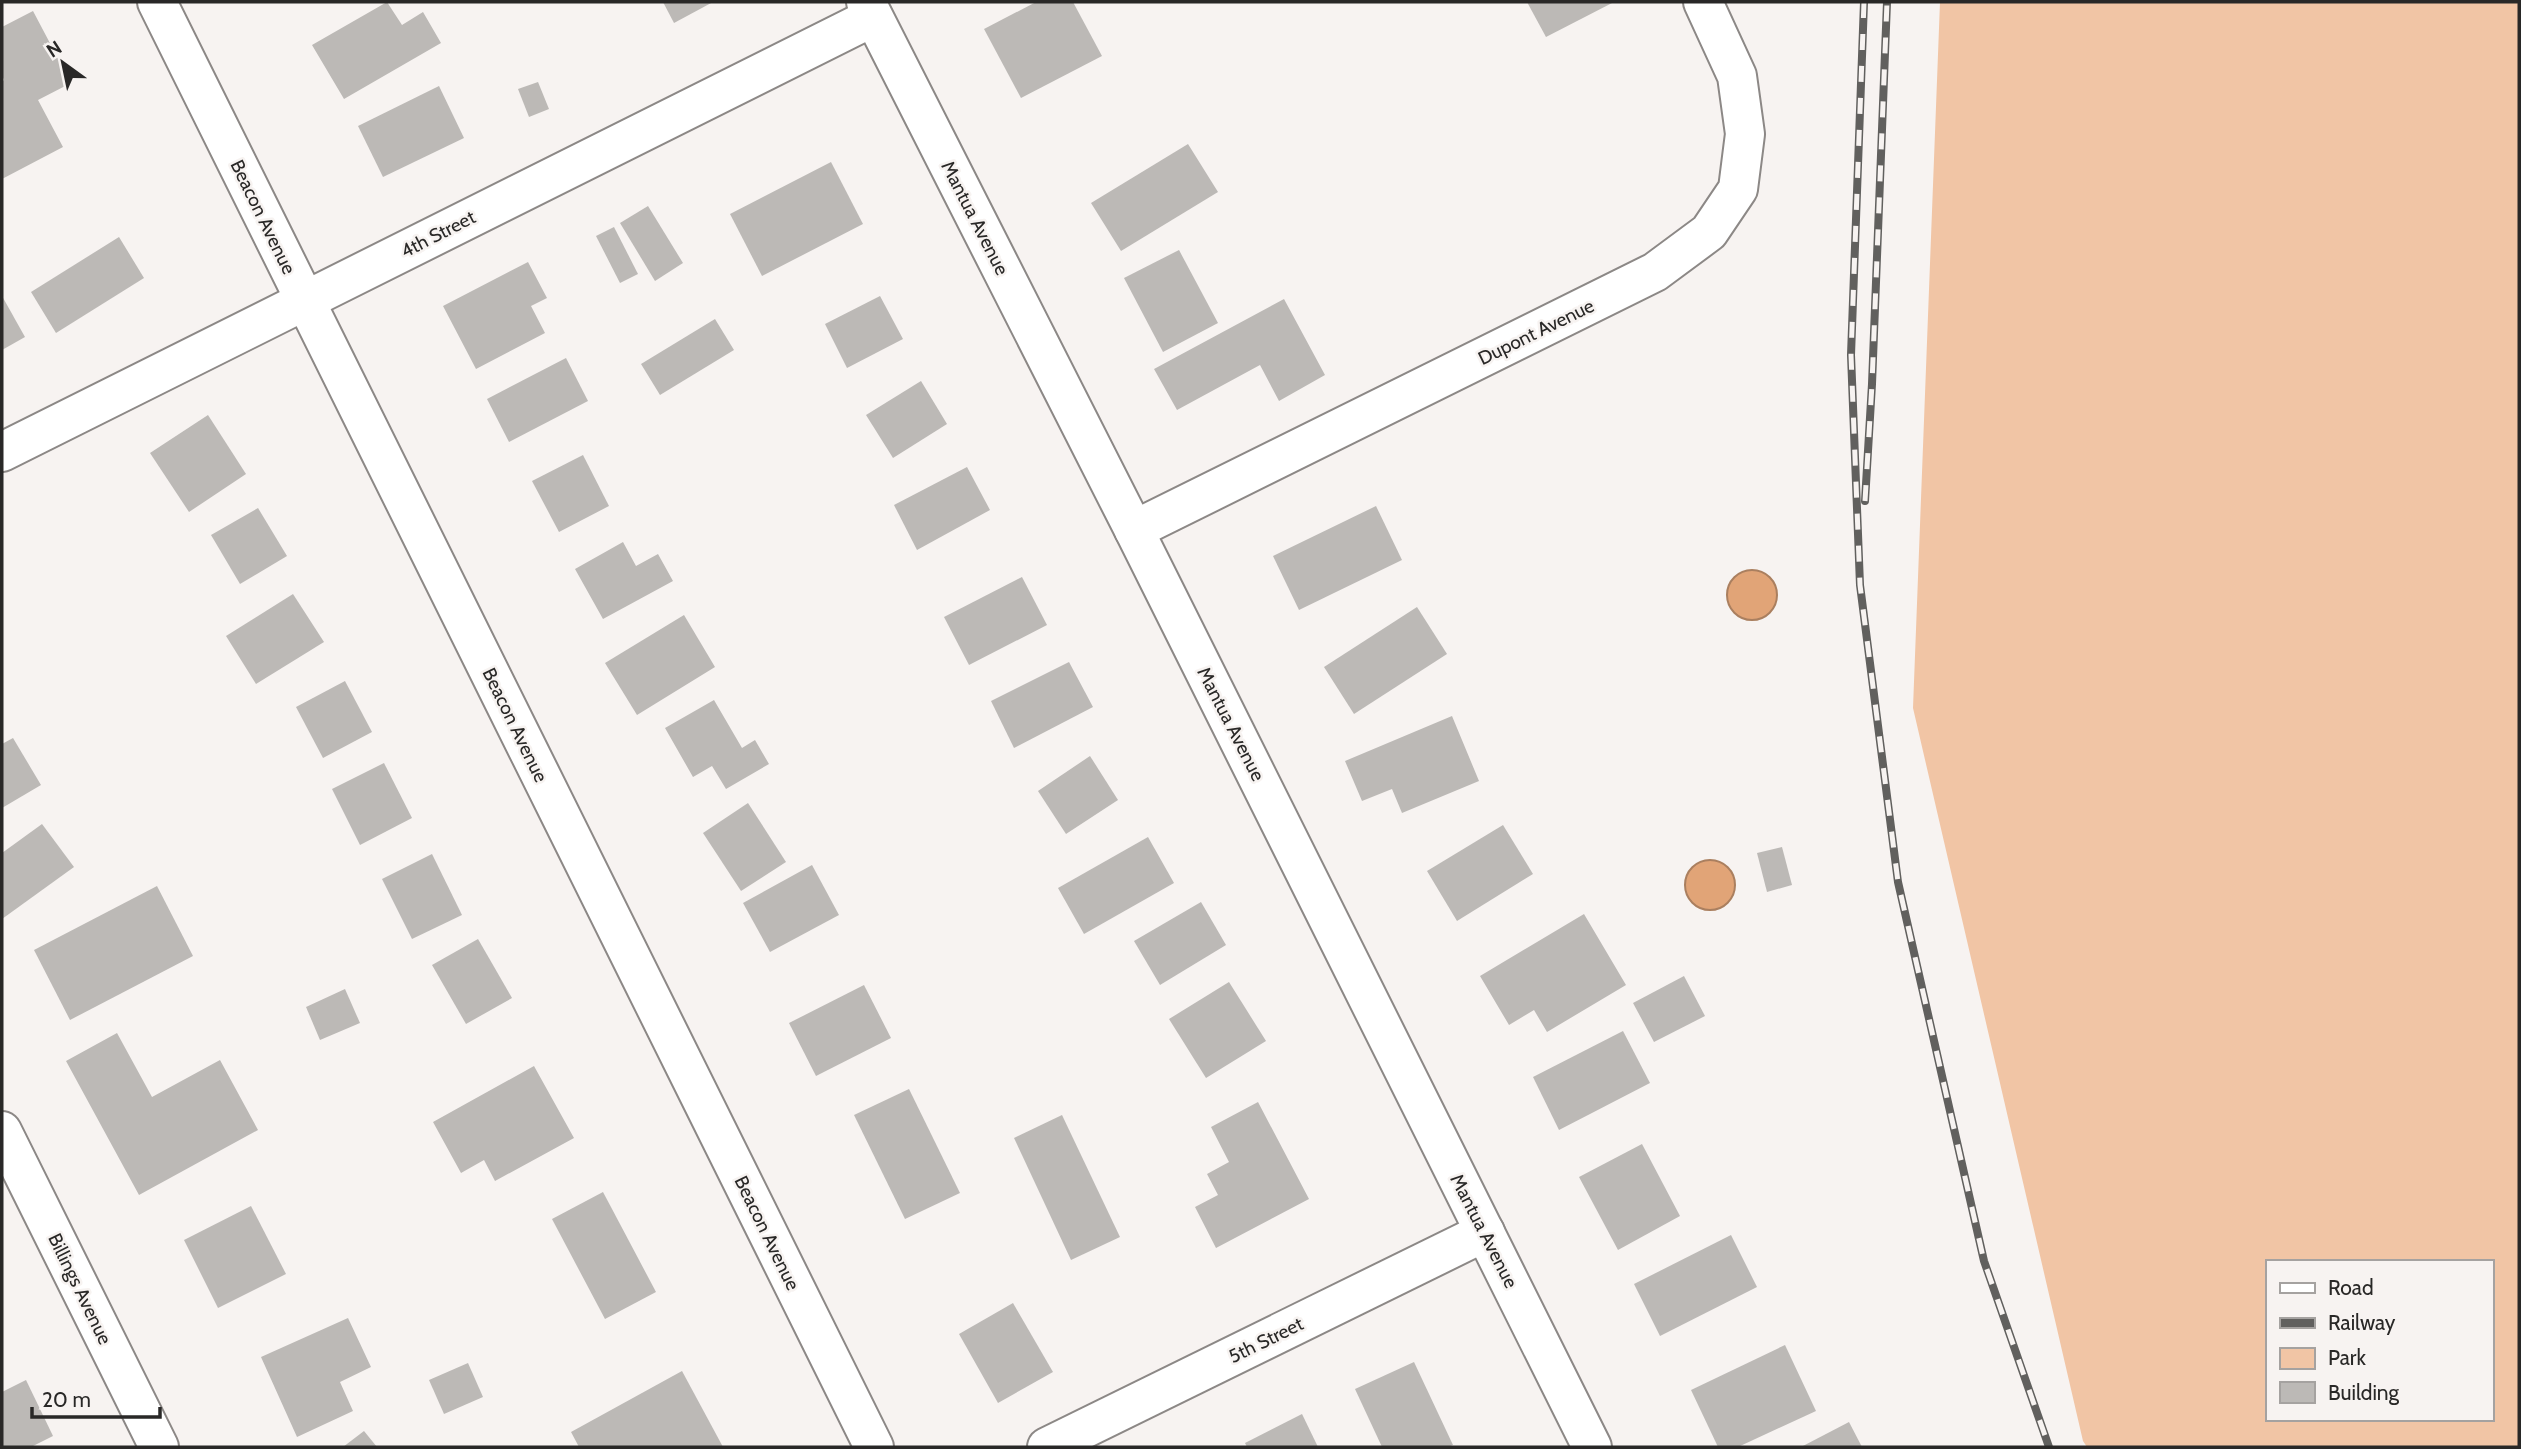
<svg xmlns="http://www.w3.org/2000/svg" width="2521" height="1449" font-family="Cabin,sans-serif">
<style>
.green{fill:#f1c5a5;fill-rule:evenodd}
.water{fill:#e1a477;stroke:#aa7f5f;stroke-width:2}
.building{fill:#bcb9b6}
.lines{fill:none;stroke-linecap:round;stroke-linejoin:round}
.minor-casing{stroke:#8c8886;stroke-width:42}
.minor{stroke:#fff;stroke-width:38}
.rail-casing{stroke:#61605e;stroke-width:8}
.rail{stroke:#f7f3f1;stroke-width:5;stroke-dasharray:16;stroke-linecap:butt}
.labels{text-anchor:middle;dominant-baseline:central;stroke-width:5;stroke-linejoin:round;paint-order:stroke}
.street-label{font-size:19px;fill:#292827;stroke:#f7f3f1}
</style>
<rect width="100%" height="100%" fill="#f7f3f1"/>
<path class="green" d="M1940 2H2519V1447H2087L2083 1441 1913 708ZM2267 1262H2491V1419H2267Z"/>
<g class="water">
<circle cx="1752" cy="595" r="25"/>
<circle cx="1710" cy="885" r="25"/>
</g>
<g class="building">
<polygon points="387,2 402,25 423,12 441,43 344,99 312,45"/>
<polygon points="663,2 713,2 674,23"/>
<polygon points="1036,2 1073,2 1102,56 1021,98 984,29"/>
<polygon points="1527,2 1614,2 1546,37"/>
<polygon points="33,11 71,83 38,100 63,147 2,179 2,82 4,80 2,75 2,27"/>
<polygon points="538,82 549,109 529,117 518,89"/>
<polygon points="439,86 464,138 383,177 358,126"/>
<polygon points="1188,144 1218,192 1121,251 1091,203"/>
<polygon points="831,162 863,224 762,276 730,214"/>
<polygon points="648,206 683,263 655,281 620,223"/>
<polygon points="614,227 638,274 620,283 596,236"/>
<polygon points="119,237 144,278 56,333 31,292"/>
<polygon points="1179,250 1218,323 1163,352 1124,278"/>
<polygon points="528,262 547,298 531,306 545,333 476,369 443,306"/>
<polygon points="2,296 25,337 2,350"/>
<polygon points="880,296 903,339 847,368 825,324"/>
<polygon points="1284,299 1325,375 1279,401 1260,365 1177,410 1154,369"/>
<polygon points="715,319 734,350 660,395 641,364"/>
<polygon points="566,358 588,401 509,442 487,399"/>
<polygon points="921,381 947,424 893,458 866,415"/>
<polygon points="208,415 246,474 189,512 150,453"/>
<polygon points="583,455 609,506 559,532 532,481"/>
<polygon points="967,467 990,510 917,550 894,505"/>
<polygon points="1376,506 1402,560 1299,610 1273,556"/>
<polygon points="258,508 287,556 240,584 211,535"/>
<polygon points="623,542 636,566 658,554 673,581 603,619 575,569"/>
<polygon points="1022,577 1047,625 969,665 944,617"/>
<polygon points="293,594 324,642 256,684 226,636"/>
<polygon points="1417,607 1447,654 1354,714 1324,667"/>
<polygon points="684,615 715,667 637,715 605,663"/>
<polygon points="1069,662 1093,707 1014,748 991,701"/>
<polygon points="345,681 372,732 323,758 296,707"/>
<polygon points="714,700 742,748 755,740 769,764 726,789 712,766 693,777 665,728"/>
<polygon points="1452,716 1479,781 1402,813 1392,789 1362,801 1345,761"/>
<polygon points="13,738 41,785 2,808 2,744"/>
<polygon points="1090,756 1118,800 1066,834 1038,791"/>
<polygon points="384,763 412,818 360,845 332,789"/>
<polygon points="748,803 786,862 741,891 703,833"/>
<polygon points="42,824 74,867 2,919 2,853"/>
<polygon points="1503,825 1533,874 1457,921 1427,871"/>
<polygon points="1148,837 1174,883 1084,934 1058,888"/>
<polygon points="1782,847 1792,885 1767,892 1757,853"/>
<polygon points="432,854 462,915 412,939 382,879"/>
<polygon points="812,865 839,915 770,952 743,903"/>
<polygon points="157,886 193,956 70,1020 34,950"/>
<polygon points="1201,902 1226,945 1160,985 1134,941"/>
<polygon points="1584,914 1626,985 1547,1032 1534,1010 1509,1025 1480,976"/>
<polygon points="478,939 512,998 466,1024 432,965"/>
<polygon points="1684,976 1705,1016 1654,1042 1633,1003"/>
<polygon points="1229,982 1266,1041 1206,1078 1169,1019"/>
<polygon points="864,985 891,1038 816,1076 789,1023"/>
<polygon points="345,989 360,1023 320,1040 306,1007"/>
<polygon points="1623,1031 1650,1083 1559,1130 1533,1077"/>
<polygon points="117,1033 152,1097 220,1060 258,1130 139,1195 66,1061"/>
<polygon points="534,1066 574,1138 495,1181 484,1160 461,1173 433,1122"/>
<polygon points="909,1089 960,1193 905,1219 854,1115"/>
<polygon points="1258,1102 1309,1199 1216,1248 1195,1207 1218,1195 1207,1174 1229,1162 1211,1127"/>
<polygon points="1062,1115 1120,1237 1071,1260 1014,1138"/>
<polygon points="1642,1144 1680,1216 1618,1250 1579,1177"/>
<polygon points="603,1192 656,1292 605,1319 552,1219"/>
<polygon points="251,1206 286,1274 218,1308 184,1240"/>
<polygon points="1731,1235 1757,1287 1660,1336 1634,1284"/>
<polygon points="1013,1303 1053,1372 998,1403 959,1334"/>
<polygon points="348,1318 371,1367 340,1382 353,1411 297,1437 261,1357"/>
<polygon points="1785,1345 1816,1411 1738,1447 1718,1447 1691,1390"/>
<polygon points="1414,1362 1453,1445 1448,1447 1382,1447 1355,1389"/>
<polygon points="468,1363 483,1397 444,1414 429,1380"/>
<polygon points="682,1371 723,1447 579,1447 571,1432"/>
<polygon points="26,1380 53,1436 31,1447 2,1447 2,1392"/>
<polygon points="1302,1414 1318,1447 1247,1447 1245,1443"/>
<polygon points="1849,1422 1862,1447 1801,1447"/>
<polygon points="364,1431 377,1447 343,1447"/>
</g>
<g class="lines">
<defs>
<g id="minor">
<polyline points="157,2 874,1447"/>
<polyline points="866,2 1134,530 1592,1447"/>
<polyline points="2,452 873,17"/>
<polyline points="1134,530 1655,272 1709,232 1738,189 1745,134 1737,76 1703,2"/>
<polyline points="2,1131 159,1447"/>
<polyline points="1047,1447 1485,1232"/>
</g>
</defs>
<use href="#minor" class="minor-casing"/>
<use href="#minor" class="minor"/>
<defs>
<g id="rail">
<polyline points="1864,2 1851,355 1860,585 1898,882 1984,1261 2049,1447"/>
<polyline points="1865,501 1872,384 1887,2"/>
</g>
</defs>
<use href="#rail" class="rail-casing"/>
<use href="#rail" class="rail"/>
</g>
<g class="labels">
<g class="street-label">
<text transform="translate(263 217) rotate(64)">Beacon Avenue</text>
<text transform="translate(975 218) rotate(63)">Mantua Avenue</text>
<text transform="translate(438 234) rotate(-27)">4th Street</text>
<text transform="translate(1536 332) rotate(-26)">Dupont Avenue</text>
<text transform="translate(1231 724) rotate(63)">Mantua Avenue</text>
<text transform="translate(515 725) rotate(64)">Beacon Avenue</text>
<text transform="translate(1484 1231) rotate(63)">Mantua Avenue</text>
<text transform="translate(767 1233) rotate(64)">Beacon Avenue</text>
<text transform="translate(80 1289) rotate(64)">Billings Avenue</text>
<text transform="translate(1266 1340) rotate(-26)">5th Street</text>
</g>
</g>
<rect width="2521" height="1449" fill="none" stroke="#292827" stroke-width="7"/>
<rect x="2266" y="1260" width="228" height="161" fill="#f7f3f1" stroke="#a5a2a0" stroke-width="2"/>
<rect x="2280" y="1283" width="35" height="10" fill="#ffffff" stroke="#a5a2a0" stroke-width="2"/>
<text x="2328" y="1295" font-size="21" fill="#292827">Road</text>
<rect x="2280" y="1318" width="35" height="10" fill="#61605e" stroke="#a5a2a0" stroke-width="2"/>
<text x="2328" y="1330" font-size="21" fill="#292827">Railway</text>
<rect x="2280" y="1348" width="35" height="21" fill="#f1c5a5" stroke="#a5a2a0" stroke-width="2"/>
<text x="2328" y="1365" font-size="21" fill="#292827">Park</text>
<rect x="2280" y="1382" width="35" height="21" fill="#bcb9b6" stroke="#a5a2a0" stroke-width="2"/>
<text x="2328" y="1400" font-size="21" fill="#292827">Building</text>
<g transform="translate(63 63) rotate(327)" stroke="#f7f3f1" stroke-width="5" paint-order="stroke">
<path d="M0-5L12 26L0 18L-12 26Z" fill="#292827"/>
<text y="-10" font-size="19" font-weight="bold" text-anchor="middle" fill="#292827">N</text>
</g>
<path d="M32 1407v10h128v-10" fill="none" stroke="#292827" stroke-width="3.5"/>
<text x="42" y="1407" font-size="21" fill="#292827" stroke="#f7f3f1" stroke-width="5" paint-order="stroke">20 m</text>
</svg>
